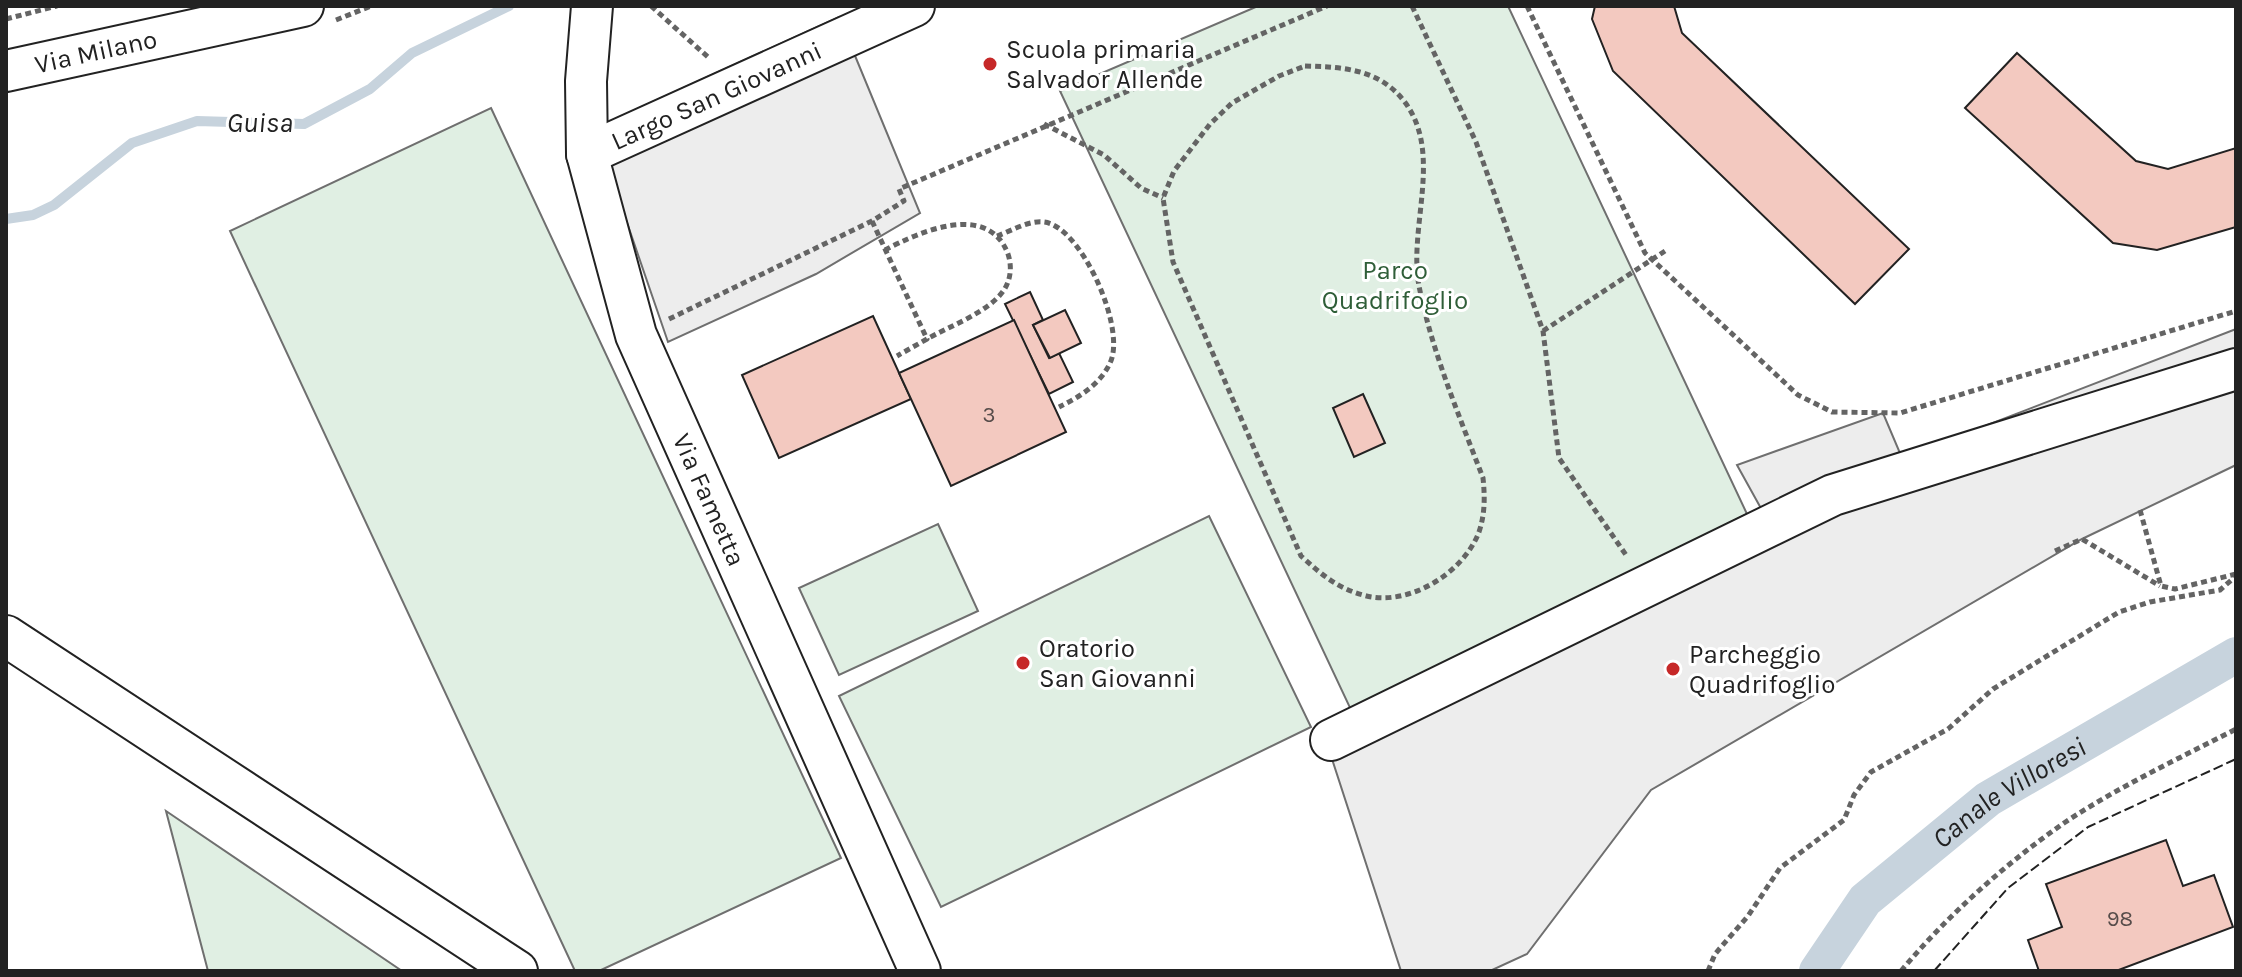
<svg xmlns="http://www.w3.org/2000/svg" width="2242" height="977" font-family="Karla,sans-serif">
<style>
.green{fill:#e0efe3;stroke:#6f6f6f;stroke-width:2}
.parking{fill:#ededed;stroke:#6f6f6f;stroke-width:2}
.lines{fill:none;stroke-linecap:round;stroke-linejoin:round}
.stream{stroke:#c7d3dd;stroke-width:10}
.canal{stroke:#c7d3dd;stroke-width:36}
.building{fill:#f3c9c0;stroke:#222;stroke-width:2}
.minor-casing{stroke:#222;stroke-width:44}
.path{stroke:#646464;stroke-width:5;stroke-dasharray:6 4;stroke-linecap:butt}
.minor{stroke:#fff;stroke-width:40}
.fence{stroke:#222;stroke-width:2;stroke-dasharray:10 4;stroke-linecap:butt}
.poi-dot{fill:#c62828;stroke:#fff;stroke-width:3}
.labels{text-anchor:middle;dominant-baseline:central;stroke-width:6;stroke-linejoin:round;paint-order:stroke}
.number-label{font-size:22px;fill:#564c4a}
.poi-label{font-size:26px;fill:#222;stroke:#fff;text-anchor:start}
.street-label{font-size:26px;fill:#222;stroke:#fff}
.park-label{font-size:26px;fill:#2f5e38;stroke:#fff}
.water-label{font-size:28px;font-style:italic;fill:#222;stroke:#fff}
</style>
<rect width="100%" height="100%" fill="#fff"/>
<g class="green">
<polygon points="1258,6 1508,6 1747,514 1352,712 1060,91"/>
<polygon points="491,108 841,858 599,971 575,971 230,231"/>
<polygon points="1209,516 1311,727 941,907 839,696"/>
<polygon points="938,524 978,611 839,675 799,588"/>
<polygon points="166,811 402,971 208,971"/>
</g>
<g class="parking">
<polygon points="839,17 920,213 816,274 668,342 612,179 611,121"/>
<polygon points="2236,329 2236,465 2082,539 1651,790 1527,954 1490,971 1401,971 1332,759 1768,521 1737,465 1883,413 1902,458"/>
</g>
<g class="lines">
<polyline class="stream" points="6,219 33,215 54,205 132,143 197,121 304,124 370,89 412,53 509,6"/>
<path class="canal" id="s1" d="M1817 971 1865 900 1988 799 2236 655"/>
</g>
<g class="building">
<polygon points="1595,6 1674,6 1682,33 1909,249 1855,304 1613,71 1592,19"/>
<polygon points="2017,53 2136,161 2168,169 2236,148 2236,227 2157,250 2113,243 1965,108"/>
<polygon points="1030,292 1043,320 1033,325 1049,358 1059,353 1073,382 1049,394 1005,304"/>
<polygon points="1065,310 1081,343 1050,358 1033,325"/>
<polygon points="873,316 911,399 779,458 742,375"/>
<polygon points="1014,320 1066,432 951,486 899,373"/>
<polygon points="1363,394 1385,443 1354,457 1333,408"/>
<polygon points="2166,840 2183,886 2214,875 2233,927 2116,971 2039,971 2028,940 2062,927 2046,884"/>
</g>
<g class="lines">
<defs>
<g id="minor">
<path id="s2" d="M592 6 586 81 587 154 636 335 920 971"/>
<path id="s3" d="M6 71 303 6"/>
<path id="s4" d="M587 154 914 6"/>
<polyline points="6,636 517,971"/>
<polyline points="1331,740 1833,495 2236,369"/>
</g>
</defs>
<use href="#minor" class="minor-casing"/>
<g class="path">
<polyline points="651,6 709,58"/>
<polyline points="1412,6 1476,142 1543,331 1559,458 1626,555"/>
<polyline points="1527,6 1645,253 1798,395 1832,412 1900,413 2236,311"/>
<polyline points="6,19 57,6"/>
<polyline points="336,20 371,6"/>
<path d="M1305 66C1343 67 1379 69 1404 101 1444 153 1408 226 1419 286 1432 352 1459 415 1483 478 1485 497 1485 514 1479 532 1463 574 1407 608 1363 595 1337 588 1321 574 1301 556L1173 262 1163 198 1174 171 1210 124 1232 103 1279 76Z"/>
<polyline points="1044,124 1104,155 1141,188 1163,198"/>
<polyline points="872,221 927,339 897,356"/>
<path d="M997 236C1011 231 1029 220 1044 222 1081 226 1127 329 1110 363 1100 385 1079 397 1059 407"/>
<path d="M885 250C919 232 988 201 1008 254 1012 266 1011 279 1004 290 989 312 950 326 927 339"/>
<polyline points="669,319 872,221 904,201 899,189 1327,6"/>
<polyline points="1543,331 1665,251"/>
<polyline points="2140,510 2161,586 2175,589 2236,574"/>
<polyline points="2055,551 2082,539 2160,586"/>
<polyline points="1708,971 1715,954 1748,916 1780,868 1844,820 1854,795 1871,772 1948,729 1993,689 2119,612 2150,602 2220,590 2236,576"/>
<path d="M1901 971C1947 916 2005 864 2064 823 2118 787 2178 759 2236 729"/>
</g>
<use href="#minor" class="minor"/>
<polyline class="fence" points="1934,971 2008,888 2088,827 2236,759"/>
</g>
<g class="poi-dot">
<circle cx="990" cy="64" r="8"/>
<circle cx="1023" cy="663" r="8"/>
<circle cx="1673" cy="669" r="8"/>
</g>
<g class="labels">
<g class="number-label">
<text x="989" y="415">3</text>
<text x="2120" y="919">98</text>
</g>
<g class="poi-label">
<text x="1006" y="49">Scuola primaria<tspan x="1006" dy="30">Salvador Allende</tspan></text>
<text x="1039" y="648">Oratorio<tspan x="1039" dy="30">San Giovanni</tspan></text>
<text x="1689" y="654">Parcheggio<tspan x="1689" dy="30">Quadrifoglio</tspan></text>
</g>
<g class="street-label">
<text stroke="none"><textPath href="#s3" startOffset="92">Via Milano</textPath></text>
<text stroke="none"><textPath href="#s4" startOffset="142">Largo San Giovanni</textPath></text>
<text stroke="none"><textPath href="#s2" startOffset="516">Via Fametta</textPath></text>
</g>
<g class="park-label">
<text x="1395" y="270">Parco<tspan x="1395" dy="30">Quadrifoglio</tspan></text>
</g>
<g class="water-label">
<text x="260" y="122">Guisa</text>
<text stroke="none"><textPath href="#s1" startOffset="266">Canale Villoresi</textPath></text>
</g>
</g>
<rect width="2242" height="977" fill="none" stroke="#222222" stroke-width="16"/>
</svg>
